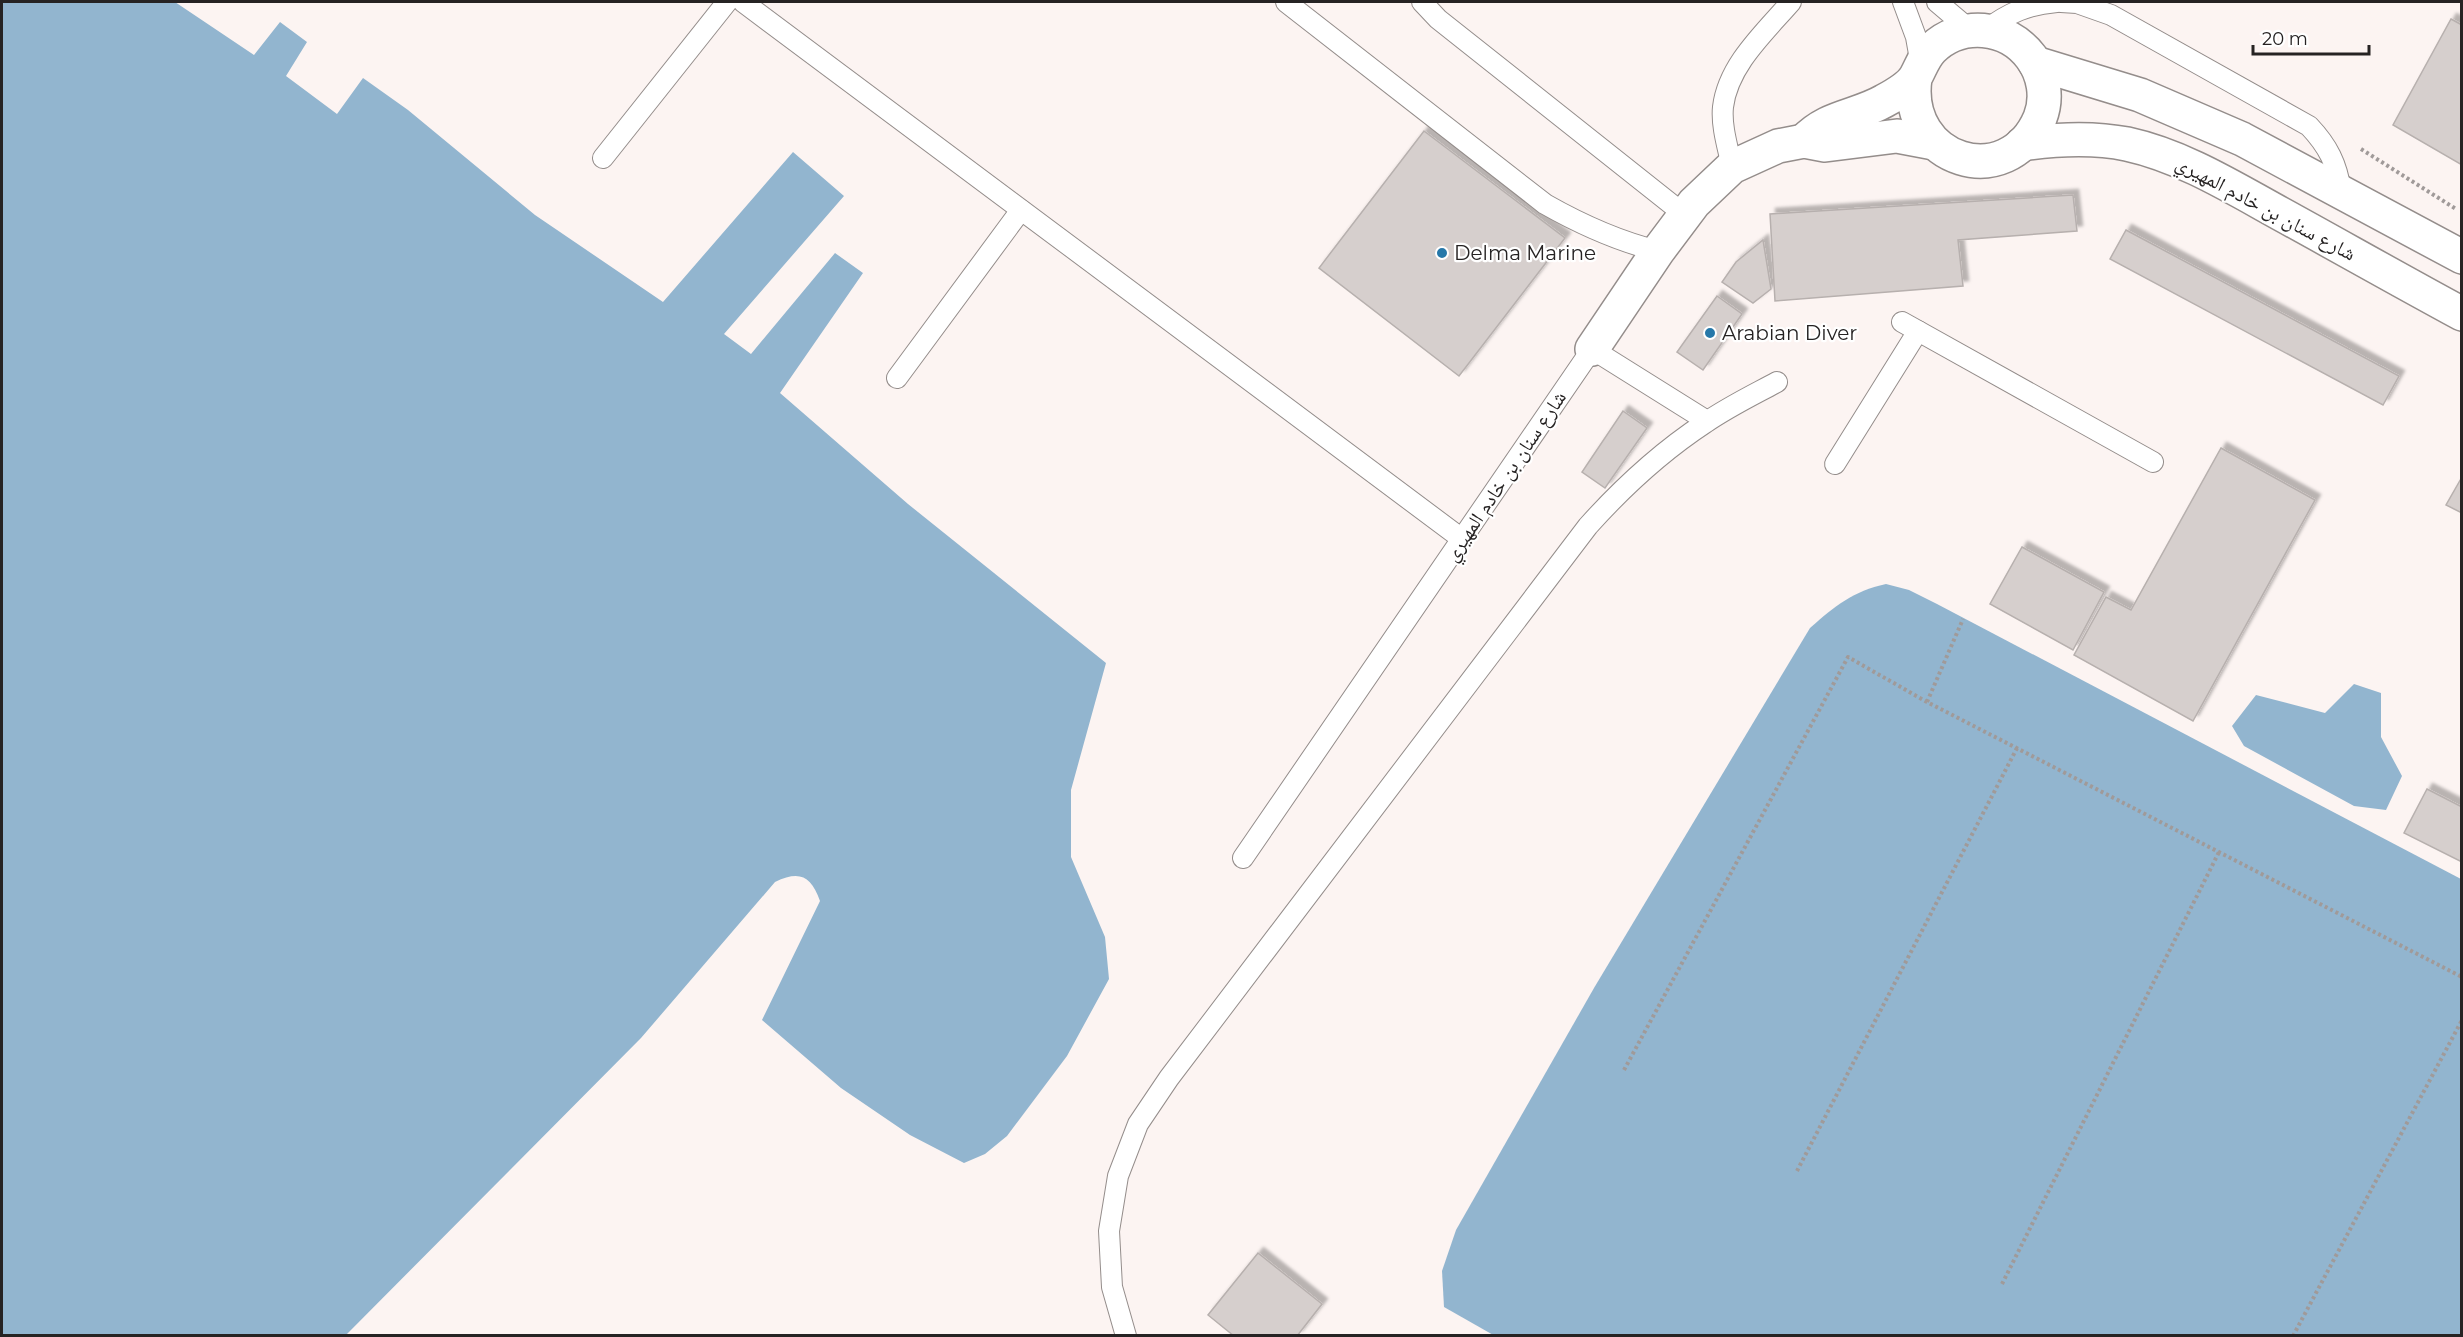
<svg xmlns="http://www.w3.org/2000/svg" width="2463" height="1337" font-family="Montserrat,'Noto Naskh Arabic',sans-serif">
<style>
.water{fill:#92b5cf}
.building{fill:#d6cfcd;stroke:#b7b0ae;stroke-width:1.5;filter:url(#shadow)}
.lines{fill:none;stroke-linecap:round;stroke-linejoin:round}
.service-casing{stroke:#948d8b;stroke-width:22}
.minor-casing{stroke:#948d8b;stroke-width:36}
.path{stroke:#a09a99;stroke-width:4;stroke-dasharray:3 3;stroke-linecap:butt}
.service{stroke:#fff;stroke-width:20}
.minor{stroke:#fff;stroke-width:33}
.poi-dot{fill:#2678a9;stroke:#fff;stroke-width:2}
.labels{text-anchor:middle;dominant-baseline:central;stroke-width:4.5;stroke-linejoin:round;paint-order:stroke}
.street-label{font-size:20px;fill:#262323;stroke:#fff}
.poi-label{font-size:20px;fill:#262323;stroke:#fff;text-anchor:start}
</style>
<defs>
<filter id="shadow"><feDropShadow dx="5.5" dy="-5.5" stdDeviation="1.5" flood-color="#0004"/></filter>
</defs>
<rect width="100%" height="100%" fill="#fcf4f2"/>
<g class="water">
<path d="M2 2H175L254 55 280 22 307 42 286 76 337 114 363 78 408 110 535 215 663 302 793 152 844 196 724 334 751 354 835 253 863 273 780 393 908 504 1106 663 1071 790V857L1105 937 1109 979 1067 1056 1007 1136 985 1154 964 1163 910 1135 841 1088 762 1020 820 901C811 876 800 870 775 882L641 1038 346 1335H2Z"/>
<path d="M1886 584 1909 590 1937 604 2461 879V1335L1495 1336 1444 1307 1442 1271 1456 1230 1594 988 1810 628C1835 606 1853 591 1886 584Z"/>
<polygon points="2354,684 2381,693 2381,737 2402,776 2386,810 2354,806 2244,746 2232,726 2256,695 2325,713"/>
</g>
<g class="building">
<polygon points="2451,19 2462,25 2462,165 2393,125"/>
<polygon points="1424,131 1565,238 1459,376 1319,268"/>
<polygon points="2073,195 2077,231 1958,240 1963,286 1775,301 1770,214"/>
<polygon points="2126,230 2399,376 2383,405 2110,259"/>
<polygon points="1763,240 1771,289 1753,303 1722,282 1736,262"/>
<polygon points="1717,296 1742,314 1703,370 1677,352"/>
<polygon points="1623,411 1647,428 1605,488 1582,472"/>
<polygon points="2221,448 2315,500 2193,721 2074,655 2106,597 2131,610"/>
<polygon points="2462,477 2462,513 2446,505"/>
<polygon points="2022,547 2104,592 2073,650 1990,604"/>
<polygon points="2427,789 2462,807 2462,862 2404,833"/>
<polygon points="1258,1253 1322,1304 1297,1336 1234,1336 1208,1315"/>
</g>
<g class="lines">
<defs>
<g id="service">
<polyline points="743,2 1462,539"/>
<path d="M1286 2 1545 204C1582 225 1617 241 1658 251"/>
<polyline points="1422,2 1438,19 1685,215"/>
<polyline points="1903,2 1916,37 1921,65"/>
<polyline points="1937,2 1970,30"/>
<path d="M2061 2 2077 3 2111 15 2309 126C2328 146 2337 164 2341 191"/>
<path d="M1986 30C2008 13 2029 4 2057 2"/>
<polyline points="603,158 727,2"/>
<path d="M1732 167C1728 148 1721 126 1723 107 1728 65 1765 32 1791 2"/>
<polyline points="1902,322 2153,462"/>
<polyline points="897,378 1021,210"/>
<polyline points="1835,464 1918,331"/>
<polyline points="1243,858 1592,349 1707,421"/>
<path d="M1126 1336 1112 1287 1109 1231 1118 1176 1138 1124 1169 1078 1588 526C1623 487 1661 452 1705 423 1728 407 1753 395 1777 382"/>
</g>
<g id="minor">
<polyline points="2035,63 2140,95 2242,139 2462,257"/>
<path d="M1804 141C1827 116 1856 117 1884 101 1895 95 1910 87 1916 76 1921 67 1924 57 1932 49 1961 21 2007 25 2031 57 2044 74 2048 98 2040 118 2008 194 1903 162 1915 78"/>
<path d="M2022 144C2057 139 2092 137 2127 144 2182 156 2232 187 2281 214 2341 247 2401 281 2462 314"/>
<polyline points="1592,349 1658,251 1694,203 1732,167 1778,146 1804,141 1825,145 1897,136 1934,143"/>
</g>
</defs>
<use href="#service" class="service-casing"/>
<use href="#minor" class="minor-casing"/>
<g class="path">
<polyline points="2361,149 2456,209"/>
<polyline points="1927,702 1963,619"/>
<polyline points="1624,1070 1848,657 1927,702 2462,977"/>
<polyline points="1797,1171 2017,748"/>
<polyline points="2002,1284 2219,852"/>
<polyline points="2293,1336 2462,1020"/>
</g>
<use href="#service" class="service"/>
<use href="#minor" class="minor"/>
</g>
<g class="poi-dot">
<circle cx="1442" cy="253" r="6"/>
<circle cx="1710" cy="333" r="6"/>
</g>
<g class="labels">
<g class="street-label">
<text transform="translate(2266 208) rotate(28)">شارع سنان بن خادم المهيري</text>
<text transform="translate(1505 476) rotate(-56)">شارع سنان بن خادم المهيري</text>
</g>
<g class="poi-label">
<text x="1454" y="253">Delma Marine</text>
<text x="1722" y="333">Arabian Diver</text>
</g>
</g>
<rect width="2463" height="1337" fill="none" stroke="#262323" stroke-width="6"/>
<path d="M2253 45v9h116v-9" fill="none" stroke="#262323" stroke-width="3"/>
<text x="2262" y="45" font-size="18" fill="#262323" stroke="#ffffff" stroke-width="4.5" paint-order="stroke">20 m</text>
</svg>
